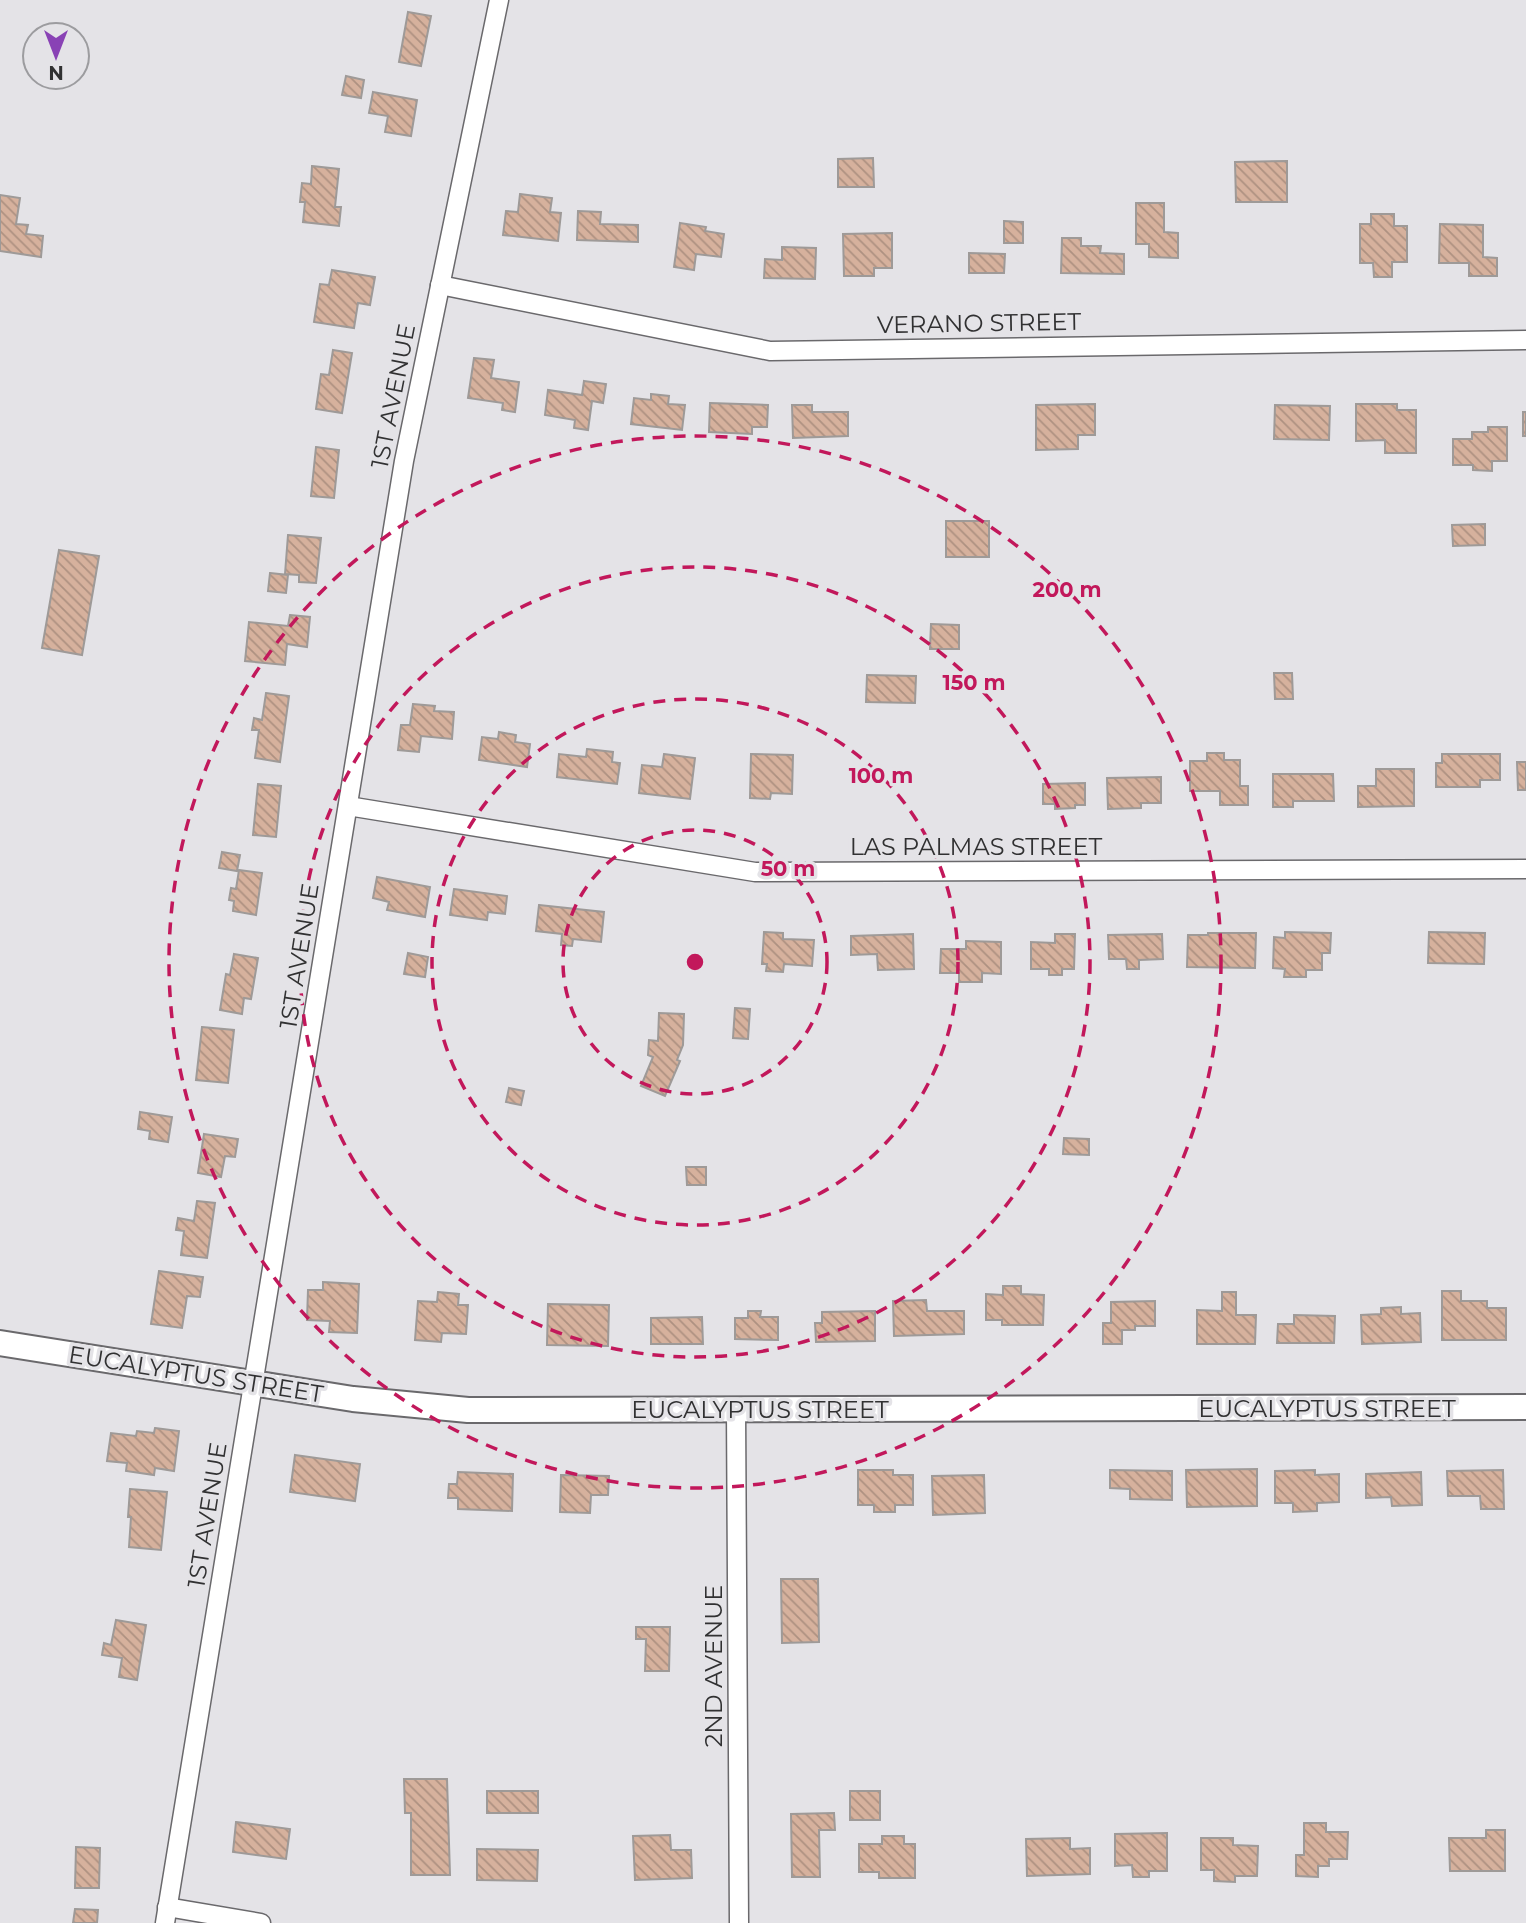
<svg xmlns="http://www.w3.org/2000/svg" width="1526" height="1923" font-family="Montserrat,sans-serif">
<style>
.building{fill:url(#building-back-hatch);stroke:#9e9a98;stroke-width:2}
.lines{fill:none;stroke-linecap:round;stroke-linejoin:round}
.minor-casing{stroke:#6a696c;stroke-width:21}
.secondary-casing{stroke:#6a696c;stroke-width:28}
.minor{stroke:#fff;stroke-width:18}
.secondary{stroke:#fff;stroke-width:24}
.ring{fill:none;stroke:#c2185b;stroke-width:3.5;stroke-dasharray:12 9}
.labels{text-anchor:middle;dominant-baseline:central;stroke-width:7;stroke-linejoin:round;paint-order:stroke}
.street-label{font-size:24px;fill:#313132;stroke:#e4e3e7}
.centre{fill:#c2185b;stroke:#e4e3e7;stroke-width:3.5}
.ring-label{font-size:21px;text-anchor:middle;font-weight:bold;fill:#c2185b;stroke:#e4e3e7;stroke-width:7;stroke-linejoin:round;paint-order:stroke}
</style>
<defs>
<pattern id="building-back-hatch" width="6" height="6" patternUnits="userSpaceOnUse" patternTransform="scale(1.75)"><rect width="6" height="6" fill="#d6b19d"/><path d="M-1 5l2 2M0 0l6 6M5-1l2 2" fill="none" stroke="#ae9181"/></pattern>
</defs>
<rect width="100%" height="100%" fill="#e4e3e7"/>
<g class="building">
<polygon points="408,12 431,16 421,66 399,62"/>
<polygon points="346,76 364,80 361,98 342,95"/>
<polygon points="373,92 417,100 411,136 385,132 388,116 369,113"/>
<polygon points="873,158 874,187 838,187 838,159"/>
<polygon points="1287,161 1287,202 1236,202 1235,162"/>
<polygon points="312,166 339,169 335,207 341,207 339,226 303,222 305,202 300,202 302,183 311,184"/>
<polygon points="520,194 552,198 550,212 561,213 558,241 503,235 506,211 518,212"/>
<polygon points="0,195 20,198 16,224 28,225 26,234 43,236 41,257 0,251"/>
<polygon points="1136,203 1164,203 1164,232 1178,233 1178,258 1149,257 1149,244 1136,244"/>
<polygon points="578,211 601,212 600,224 638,225 638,242 577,240"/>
<polygon points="1371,214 1394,214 1394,226 1407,226 1407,262 1392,262 1392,277 1374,277 1373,263 1360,263 1360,224 1371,224"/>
<polygon points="1004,221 1023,222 1023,243 1004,243"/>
<polygon points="680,223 706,227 705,231 724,234 721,257 696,254 694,270 674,267"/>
<polygon points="1440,224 1483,225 1483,257 1497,258 1497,276 1469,276 1469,263 1439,263"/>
<polygon points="892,233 892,268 874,268 874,276 844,276 843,234"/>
<polygon points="1062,238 1081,238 1081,246 1101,246 1100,253 1124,254 1124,274 1061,273"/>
<polygon points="782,247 816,248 815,279 764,278 765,259 782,260"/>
<polygon points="969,253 1005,254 1004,273 969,273"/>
<polygon points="332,270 375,277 370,305 358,303 354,328 314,322 320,284 329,285"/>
<polygon points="333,350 352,353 342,413 316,409 321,374 329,375"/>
<polygon points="474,358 494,360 491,378 519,382 515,412 502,410 503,403 468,398"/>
<polygon points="584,381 606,384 603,403 592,401 588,430 574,428 575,420 545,415 548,390 582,395"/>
<polygon points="651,394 669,396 668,404 685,405 682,430 631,424 634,398 651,400"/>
<polygon points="710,403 768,405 767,427 752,427 752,434 709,432"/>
<polygon points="1095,404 1095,435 1078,435 1078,449 1036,450 1036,405"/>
<polygon points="1356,404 1397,404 1397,410 1416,410 1416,453 1385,453 1385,440 1356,441"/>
<polygon points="792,405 812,405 812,412 848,412 848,436 793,438"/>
<polygon points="1275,405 1330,406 1329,440 1274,439"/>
<rect x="1523" y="412" width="3" height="24"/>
<polygon points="1488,427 1507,427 1507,461 1492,461 1492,471 1473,470 1473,465 1453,465 1453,439 1472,439 1472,432 1488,432"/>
<polygon points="316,447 339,450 334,498 311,496"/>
<rect x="946" y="521" width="43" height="36"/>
<polygon points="1485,524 1485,545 1453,546 1452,525"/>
<polygon points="288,535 321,538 316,583 299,582 299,575 285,574"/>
<polygon points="59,550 99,556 82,655 42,648"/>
<polygon points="270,573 288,575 286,593 268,591"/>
<polygon points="290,615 310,617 307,647 287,644 285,665 245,661 249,622 288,626"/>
<polygon points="931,624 959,625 959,649 930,649"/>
<polygon points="1274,673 1292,673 1293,699 1275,699"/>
<polygon points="867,675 916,676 915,703 866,702"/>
<polygon points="266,693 289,696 280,762 255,758 259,730 252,730 254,718 262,720"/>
<polygon points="413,704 435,706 434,711 454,712 452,739 421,736 419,752 398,750 401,725 410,725"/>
<polygon points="499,732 516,735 515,742 530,744 527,767 479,760 482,737 498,739"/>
<polygon points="587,749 613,752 612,762 620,763 617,784 557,777 559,754 586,757"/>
<polygon points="1207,753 1224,753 1224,760 1240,760 1240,786 1248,786 1248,805 1220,805 1220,791 1190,791 1190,761 1207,761"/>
<polygon points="664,754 695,758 690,799 639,793 642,765 662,767"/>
<polygon points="751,754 793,755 792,794 771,793 770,799 750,798"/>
<polygon points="1442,754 1500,754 1500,780 1480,780 1480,787 1436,787 1436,763 1442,763"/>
<polygon points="1517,762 1526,762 1526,790 1518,790"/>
<polygon points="1376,769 1414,769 1414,806 1358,807 1358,786 1376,786"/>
<polygon points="1273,774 1333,774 1334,801 1293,801 1293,807 1273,807"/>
<polygon points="1161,777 1161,803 1141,803 1141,808 1108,809 1107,778"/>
<polygon points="1085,783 1085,805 1075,805 1075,808 1055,809 1055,804 1043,804 1043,784"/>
<polygon points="258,784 281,786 276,837 253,835"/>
<polygon points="222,852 240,855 237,871 219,868"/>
<polygon points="239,870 262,873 256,915 233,911 234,901 229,900 231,888 236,889"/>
<polygon points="377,877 430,887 425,917 387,910 389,902 373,898"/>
<polygon points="454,889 507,896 505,914 488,912 487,920 450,915"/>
<polygon points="539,905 604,912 601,942 573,939 572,946 561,945 562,934 536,931"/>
<polygon points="764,932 783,933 783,939 814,940 812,966 784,964 783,972 766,971 767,964 762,964"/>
<polygon points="1285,932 1331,933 1330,953 1322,953 1322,970 1306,970 1306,977 1284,977 1285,969 1273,968 1274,937 1285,938"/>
<polygon points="1429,932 1485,933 1484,964 1428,963"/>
<polygon points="1208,933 1256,933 1255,968 1187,967 1188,935 1208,935"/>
<polygon points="913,934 914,969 878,970 877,954 851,955 851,936"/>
<polygon points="1055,934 1075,934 1074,969 1062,969 1062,975 1049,975 1049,969 1031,969 1031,942 1055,943"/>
<polygon points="1162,934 1163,959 1139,960 1139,969 1127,969 1126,959 1109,959 1108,935"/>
<polygon points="966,941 1001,942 1001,974 982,973 982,982 959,982 959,973 940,973 941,949 966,949"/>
<polygon points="408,953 428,957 425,977 404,974"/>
<polygon points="234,954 258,958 251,999 244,998 242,1014 220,1010 226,974 230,975"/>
<polygon points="735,1008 750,1009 748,1039 733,1038"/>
<polygon points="659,1013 684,1014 683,1045 677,1060 680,1061 665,1096 641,1086 653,1057 648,1055 649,1040 658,1041"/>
<polygon points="202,1027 234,1030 228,1083 196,1080"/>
<polygon points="509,1088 524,1091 521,1105 506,1102"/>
<polygon points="140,1112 172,1117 168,1142 149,1139 150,1131 138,1129"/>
<polygon points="204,1134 238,1139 235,1157 225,1156 221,1177 198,1173"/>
<polygon points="1064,1138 1089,1139 1089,1155 1063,1154"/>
<polygon points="686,1167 706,1167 706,1185 687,1185"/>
<polygon points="197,1201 215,1203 207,1258 181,1255 184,1231 176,1230 178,1218 194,1221"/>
<polygon points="159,1271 203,1277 200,1297 187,1296 182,1328 151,1324"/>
<polygon points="323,1282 359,1284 357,1333 329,1332 330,1321 307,1320 308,1290 323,1290"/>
<polygon points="1003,1286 1021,1286 1021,1294 1044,1295 1043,1325 1002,1325 1002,1320 986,1320 986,1294 1003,1295"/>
<polygon points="1442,1291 1461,1291 1461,1301 1487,1301 1487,1308 1506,1308 1506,1340 1442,1340"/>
<polygon points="438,1292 459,1294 458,1305 468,1305 466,1334 442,1333 441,1342 415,1340 418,1301 437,1302"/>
<polygon points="1222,1292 1236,1292 1236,1315 1256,1315 1255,1344 1197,1344 1197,1310 1222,1311"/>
<polygon points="926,1300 927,1311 964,1311 964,1334 894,1336 893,1301"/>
<polygon points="1155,1301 1155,1326 1135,1326 1135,1330 1122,1330 1122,1344 1103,1344 1103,1323 1111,1323 1111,1302"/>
<polygon points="548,1304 609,1305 608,1346 547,1345"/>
<polygon points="1401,1307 1401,1314 1420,1313 1421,1342 1362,1344 1361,1315 1381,1314 1381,1308"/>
<polygon points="748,1311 761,1311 760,1317 778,1317 778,1340 735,1339 735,1318 748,1318"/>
<polygon points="875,1311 875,1341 816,1342 815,1323 822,1323 822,1312"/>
<polygon points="1294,1315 1335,1316 1334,1343 1277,1343 1278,1324 1294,1324"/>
<polygon points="702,1317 703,1344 651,1344 651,1318"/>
<polygon points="155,1428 179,1431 174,1471 155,1468 154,1475 126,1471 127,1463 107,1461 111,1433 136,1436 137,1431 154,1433"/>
<polygon points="295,1455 360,1464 355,1501 290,1492"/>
<polygon points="1257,1469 1257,1506 1187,1507 1186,1470"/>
<polygon points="858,1470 893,1470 893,1475 913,1475 913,1505 895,1505 895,1512 874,1512 874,1505 858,1505"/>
<polygon points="1110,1470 1172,1471 1172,1500 1130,1499 1130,1489 1110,1488"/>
<polygon points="1315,1470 1315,1475 1339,1474 1339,1502 1317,1503 1317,1511 1293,1512 1293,1503 1275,1503 1275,1471"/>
<polygon points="1503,1470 1504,1509 1481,1509 1480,1496 1448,1496 1447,1471"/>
<polygon points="458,1472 513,1474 512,1511 458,1509 458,1498 448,1498 449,1484 457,1484"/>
<polygon points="1421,1472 1422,1505 1392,1506 1391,1497 1366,1498 1366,1474"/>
<polygon points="561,1475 609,1476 608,1495 591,1495 590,1513 560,1512"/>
<polygon points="984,1475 985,1513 933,1515 932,1476"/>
<polygon points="130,1489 167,1492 161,1550 129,1547 131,1517 128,1517"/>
<polygon points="781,1579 818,1579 819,1642 782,1643"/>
<polygon points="116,1620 146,1625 137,1680 119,1677 122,1658 102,1655 104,1643 111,1645"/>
<polygon points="636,1627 670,1627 669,1671 645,1671 646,1639 636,1639"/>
<polygon points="404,1779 447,1779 450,1875 411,1875 411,1813 405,1813"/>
<rect x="487" y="1791" width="51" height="22"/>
<rect x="850" y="1791" width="30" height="29"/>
<polygon points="834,1813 835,1830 819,1830 820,1877 792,1877 791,1814"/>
<polygon points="236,1822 290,1829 286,1859 233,1852"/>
<polygon points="1304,1823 1326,1823 1326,1832 1348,1832 1347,1859 1329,1859 1329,1866 1318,1866 1318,1877 1296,1876 1296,1855 1304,1855"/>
<polygon points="1486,1830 1505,1830 1505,1871 1450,1871 1449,1838 1486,1838"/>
<polygon points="1167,1833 1167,1871 1149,1871 1149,1877 1133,1877 1132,1865 1115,1866 1115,1834"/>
<polygon points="670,1835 671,1850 691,1850 692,1878 635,1880 633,1836"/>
<polygon points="882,1836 904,1836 904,1844 915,1844 915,1878 879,1878 879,1872 859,1872 859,1844 882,1844"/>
<polygon points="1070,1838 1070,1849 1090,1848 1090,1874 1027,1876 1026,1839"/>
<polygon points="1201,1838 1233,1838 1233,1845 1258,1846 1257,1876 1235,1876 1235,1882 1214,1881 1214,1870 1201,1870"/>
<polygon points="76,1847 100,1848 99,1888 75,1888"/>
<polygon points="477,1849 538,1850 537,1881 477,1880"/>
<polygon points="75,1909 98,1910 97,1923 73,1923"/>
</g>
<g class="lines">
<defs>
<g id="minor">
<polyline points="440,285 770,351 1526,340"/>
<polyline points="348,806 755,872 1526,869"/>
<polyline points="736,1409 739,1923"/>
<polyline points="167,1907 261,1923"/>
<polyline points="165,1923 404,461 499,0"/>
</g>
<polyline id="secondary" points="0,1343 353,1399 468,1410 1526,1407"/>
</defs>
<use href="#minor" class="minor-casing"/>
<use href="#secondary" class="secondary-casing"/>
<use href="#minor" class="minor"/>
<use href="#secondary" class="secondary"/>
</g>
<g class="ring">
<circle cx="695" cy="962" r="132"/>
<circle cx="695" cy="962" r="263"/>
<circle cx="695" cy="962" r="395"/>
<circle cx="695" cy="962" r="526"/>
</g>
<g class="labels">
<g class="street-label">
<text transform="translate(979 323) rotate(-1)">VERANO STREET</text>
<text transform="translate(393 396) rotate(-79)">1ST AVENUE</text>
<text x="976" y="846">LAS PALMAS STREET</text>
<text transform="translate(299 956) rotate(-81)">1ST AVENUE</text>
<text transform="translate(196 1374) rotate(9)">EUCALYPTUS STREET</text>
<text x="1327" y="1408">EUCALYPTUS STREET</text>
<text x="760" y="1409">EUCALYPTUS STREET</text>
<text transform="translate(207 1515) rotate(-81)">1ST AVENUE</text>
<text transform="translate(713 1666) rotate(-90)">2ND AVENUE</text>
</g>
</g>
<circle cx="695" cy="962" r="10" class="centre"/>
<g class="ring-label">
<text x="1067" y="597">200 m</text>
<text x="974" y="690">150 m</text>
<text x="881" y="783">100 m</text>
<text x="788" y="876">50 m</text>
</g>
<g transform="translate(56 56) rotate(180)"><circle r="33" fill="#e4e3e7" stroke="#9c9c9f" stroke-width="2"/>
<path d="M0-5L12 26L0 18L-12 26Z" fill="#8942b5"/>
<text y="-10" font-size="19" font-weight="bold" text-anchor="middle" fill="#313132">N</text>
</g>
</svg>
